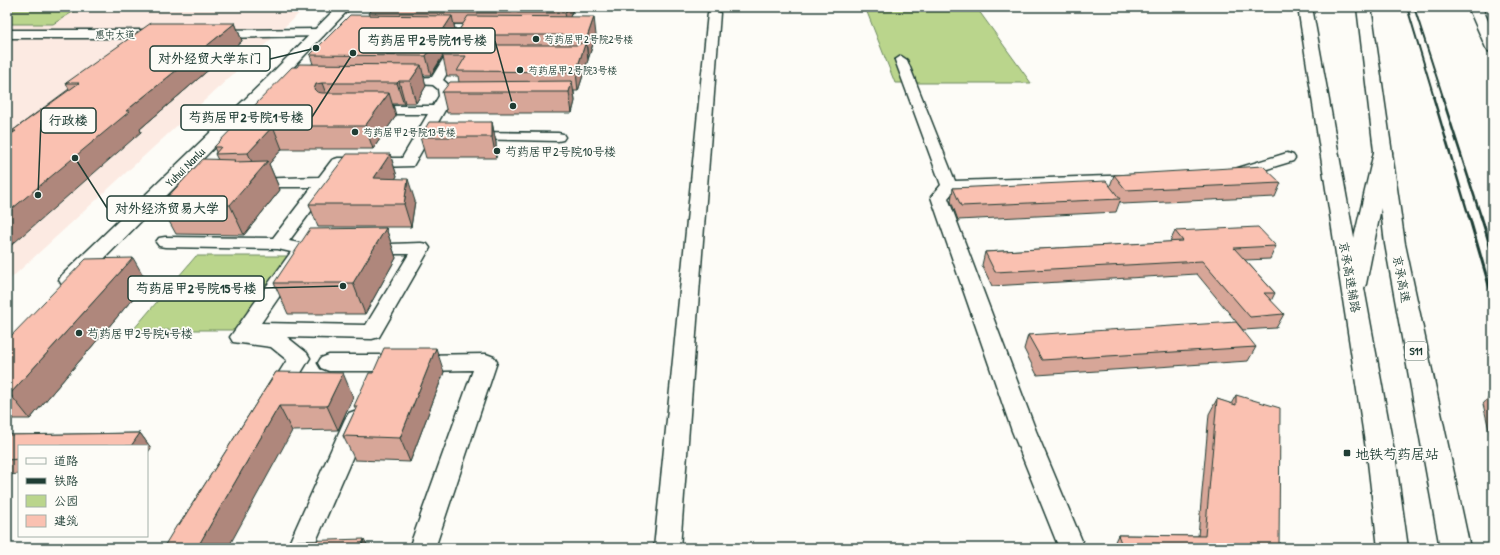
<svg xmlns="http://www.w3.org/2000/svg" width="1500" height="555" font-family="'Patrick Hand','LXGW WenKai TC',sans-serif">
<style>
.built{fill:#fceae2}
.green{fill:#bad58c;stroke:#6c8960}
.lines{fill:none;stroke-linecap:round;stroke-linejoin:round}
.minor-casing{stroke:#1f3d34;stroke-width:3}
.tertiary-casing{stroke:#1f3d34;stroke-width:3}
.motorway-casing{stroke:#1f3d34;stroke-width:3}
.minor{fill:#fdfcf7;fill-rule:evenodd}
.tertiary{fill:#fdfcf7;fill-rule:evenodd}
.motorway{fill:#fdfcf7;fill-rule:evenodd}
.rail-far2{stroke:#1f3d34;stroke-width:2}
.rail-far1{stroke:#1f3d34;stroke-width:2.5}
.rail{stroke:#1f3d34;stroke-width:3}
.wall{fill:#d7a698;stroke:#1f3d34;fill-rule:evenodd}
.shaded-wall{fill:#af877c;stroke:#1f3d34}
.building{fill:#fac1b1;stroke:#1f3d34}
.poi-dot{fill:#1f3d34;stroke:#fdfcf7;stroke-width:1.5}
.labels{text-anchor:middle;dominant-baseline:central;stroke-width:3.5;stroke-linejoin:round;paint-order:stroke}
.far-street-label{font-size:10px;fill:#1f3d34;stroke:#fdfcf7}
.far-poi-label{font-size:10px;fill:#1f3d34;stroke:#fdfcf7;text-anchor:start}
.shield{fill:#fdfcf7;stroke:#62766e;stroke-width:1}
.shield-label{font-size:11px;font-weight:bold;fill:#1f3d34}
.poi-label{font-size:12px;fill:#1f3d34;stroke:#fdfcf7;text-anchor:start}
.street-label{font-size:12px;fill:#1f3d34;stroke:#fdfcf7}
.near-poi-label{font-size:14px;fill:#1f3d34;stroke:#fdfcf7;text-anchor:start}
.leader{fill:none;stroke:#1f3d34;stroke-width:1.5}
.callout-dot{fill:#1f3d34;stroke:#fdfcf7;stroke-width:1.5}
.callout{fill:#fdfcf7;stroke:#1f3d34;stroke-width:1.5}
.callout-label{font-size:13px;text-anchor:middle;font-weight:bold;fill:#1f3d34}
</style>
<rect width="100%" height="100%" fill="#fdfcf7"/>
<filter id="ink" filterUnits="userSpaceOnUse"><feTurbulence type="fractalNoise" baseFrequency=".025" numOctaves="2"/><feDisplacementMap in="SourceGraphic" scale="8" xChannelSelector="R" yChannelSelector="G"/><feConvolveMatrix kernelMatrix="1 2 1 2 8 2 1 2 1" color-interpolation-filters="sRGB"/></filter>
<g filter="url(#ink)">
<polygon class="built" points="7,7 306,7 7,282"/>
<g class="green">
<polygon points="7,7 81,7 53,24 7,24"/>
<polygon points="865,7 976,7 1031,83 895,83"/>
<polygon points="196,256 294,256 242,330 133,330"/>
</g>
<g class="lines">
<defs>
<g id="minor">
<polygon points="714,10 720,13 680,548 654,548 708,13"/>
<polygon points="429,25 467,25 473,29 443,80 451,87 453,96 413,166 343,168 289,241 309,245 312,249 261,323 366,325 409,254 366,254 360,253 357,249 360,245 421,243 427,244 430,248 379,337 372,339 287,337 307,353 310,358 285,399 277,401 269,399 266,393 287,360 271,347 233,342 230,337 291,252 278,249 165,247 159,246 156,242 159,238 165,237 273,238 312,187 252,187 246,185 244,182 246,179 319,177 332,160 338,158 402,158 428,114 369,114 364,113 362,110 364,107 369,106 433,106 439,96 438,89 433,85 418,84 416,81 418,78 432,77 459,33 425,32 423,29 425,26"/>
<polygon points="319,29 325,33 323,36 214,38 208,34 214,30"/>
<polygon points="7,30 162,30 168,34 162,38 7,38"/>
<polygon points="901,56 907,60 955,181 1137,175 1143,177 1145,180 1143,183 1137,185 954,191 948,198 1036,431 1085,548 1059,548 1012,431 931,197 941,185 895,60"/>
<polygon points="470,132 558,133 563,134 565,137 563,140 558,141 465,139 463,136 465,133"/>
<polygon points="1287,153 1293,155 1295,158 1293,161 1234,179 1228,177 1226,174 1228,171"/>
<polygon points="486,354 494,357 497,362 435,548 409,548 473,370 417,371 409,368 406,363 409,358 417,355"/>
<polygon points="329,355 381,355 389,358 392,363 389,368 381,371 329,371 321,368 318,363 321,358"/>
<polygon points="357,410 365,413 369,419 313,548 287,548 345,419 349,413"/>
</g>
<g id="tertiary">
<polygon points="337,7 351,7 278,83 78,285 70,287 62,285 59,280 62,275 268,77"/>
<polygon points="1298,7 1312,7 1354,238 1374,152 1377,148 1383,147 1389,148 1392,152 1366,284 1364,288 1396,462 1408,548 1378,548 1368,462"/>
</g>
<g id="motorway">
<polygon points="1357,7 1371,7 1405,244 1470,548 1440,548 1385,244"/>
<polygon points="1468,7 1482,7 1493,32 1493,52 1488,51 1486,48"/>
</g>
</defs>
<use href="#minor" class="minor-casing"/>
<use href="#tertiary" class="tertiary-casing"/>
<use href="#motorway" class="motorway-casing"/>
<use href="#minor" class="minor"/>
<use href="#tertiary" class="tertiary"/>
<use href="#motorway" class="motorway"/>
<g class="rail-far2">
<polyline points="1407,7 1434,97"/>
<polyline points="1414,7 1443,97"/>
</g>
<g class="rail-far1">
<polyline points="1433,96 1469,217"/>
<polyline points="1442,96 1481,217"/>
</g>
<g class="rail">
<polyline points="1469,216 1493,299"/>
<polyline points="1481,216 1493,255"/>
</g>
</g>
<g class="wall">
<path d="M374 7H574L570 17 596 35 578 91H574L575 101 572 113H447L442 92 459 82 458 76H447L443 57 431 75H423L426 86 416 103H405L404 104H393L396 116 373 149H282L269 164 280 190 244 235 176 234 160 205 218 160 215 154 216 152 214 147 297 67 313 64 310 55 370 15 369 13ZM454 24H463L456 35 459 45H450L456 34Z"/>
<polygon points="235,23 242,41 140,129 141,132 13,133 12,131 69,89 66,83"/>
<polygon points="492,122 496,143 496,158 426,158 420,137"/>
<polygon points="390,154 397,176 395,179 415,201 411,227 318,227 309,204"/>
<polygon points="1114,175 1281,183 1275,197 1122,204 1120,201 1116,212 958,220 951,201 953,188 1110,186"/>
<polygon points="386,228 396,258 365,314 288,314 274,283"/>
<polygon points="1175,231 1276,246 1270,259 1245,260 1275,293 1271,301 1284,314 1276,328 1243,330 1197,274 992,286 982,265 985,252 1170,242"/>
<polygon points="147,282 30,419 7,419 7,340"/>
<polygon points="1028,335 1256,347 1248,361 1037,375 1024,349"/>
<polygon points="276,372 353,397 338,430 292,431 179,525"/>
<polygon points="444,372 410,462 355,460 343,436 356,409 354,406"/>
<polygon points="1493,393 1493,447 1483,404"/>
<polygon points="1236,395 1279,548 1112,548 1118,535 1198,536 1209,414 1217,399 1231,404"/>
<polygon points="140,433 151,448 147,453 147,446 19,446 19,474 7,475 7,435"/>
</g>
<g class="shaded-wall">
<polygon points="568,7 574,7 567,24 565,13"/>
<polygon points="452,16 456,34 431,75 426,56"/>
<polygon points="594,17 596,35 588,59 586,40"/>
<polygon points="235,23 242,41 140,129 141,132 7,249 7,213 126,111"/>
<polygon points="586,41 588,60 578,91 576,72"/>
<polygon points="421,65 426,86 416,103 410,81"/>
<polygon points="399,81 405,103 404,104 397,83"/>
<polygon points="572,81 575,101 572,113 569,92"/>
<polygon points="322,83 330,104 324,106 314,89 316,84"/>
<polygon points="389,93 396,116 373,149 365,126"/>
<polygon points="492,122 496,143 496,158 492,137"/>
<polygon points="273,126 282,149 269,164 280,190 244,235 230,205 234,162 235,160 247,186 257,174 248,153"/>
<polygon points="390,154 397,176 381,201 374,178"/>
<polygon points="408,179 415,201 411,227 404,204"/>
<polygon points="386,228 396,258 365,314 353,283"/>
<polygon points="133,258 147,282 30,419 10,394"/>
<polygon points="436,348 444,372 410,462 400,438"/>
<polygon points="343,373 353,397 338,430 327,406"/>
<polygon points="279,406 292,431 228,548 197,548"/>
<polygon points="140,433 151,448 147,453 147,446 131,446"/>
<polygon points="364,539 369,548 361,548"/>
</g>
<g class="building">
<polygon points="374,7 568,7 565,13 369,13"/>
<polygon points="350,15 452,16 426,56 310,55"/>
<polygon points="468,16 594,17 586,40 578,35 456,35"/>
<polygon points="151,23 235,23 126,111 130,111 7,213 7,137 16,131 12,131 79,83 66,83"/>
<polygon points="586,41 576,72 457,71 466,56 442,56 449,45 578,45"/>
<polygon points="299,64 421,65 410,81 399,81 397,83 322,83 316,84 314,89 317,92 322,93 389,93 365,126 273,126 248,153 215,154 221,147 214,147 292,67 297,67"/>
<polygon points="572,81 569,92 442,92 450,82"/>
<polygon points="429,122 492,122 492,137 420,137"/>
<polygon points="347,154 390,154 374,178 408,179 404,204 309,204"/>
<polygon points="203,159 235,160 234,162 268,161 230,205 160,205"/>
<polygon points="1263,166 1281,183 1126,190 1114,175"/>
<polygon points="1106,181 1120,199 961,206 953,188"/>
<polygon points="1258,227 1276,246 1234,248 1275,293 1264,293 1284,314 1250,317 1202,261 995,272 985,252 1183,241 1175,231"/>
<polygon points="386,228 353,283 274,283 310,229"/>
<polygon points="133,258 10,394 7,394 7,340 86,259"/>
<polygon points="1236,322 1256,347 1042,360 1028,335"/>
<polygon points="384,348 436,348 400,438 343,436 357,406 354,406 369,373 373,373"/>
<polygon points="276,372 343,373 327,406 279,406 197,548 163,548 177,525 179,525"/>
<polygon points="1236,395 1280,408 1279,548 1123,548 1118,535 1205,536 1217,399 1236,405"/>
<polygon points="140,433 131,446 19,446 19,459 7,460 7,435"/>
<polygon points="364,539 361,548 294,548 297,541"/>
</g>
</g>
<g class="poi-dot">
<circle cx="536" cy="39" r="4"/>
<circle cx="520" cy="70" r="4"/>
<circle cx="355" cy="132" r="4"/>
<circle cx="497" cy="151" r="4"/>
<circle cx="79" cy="333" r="4"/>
<rect x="1343" y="449" width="8" height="8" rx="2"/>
</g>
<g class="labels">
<g class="far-street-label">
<text x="115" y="34">惠中大道</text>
</g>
<g class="far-poi-label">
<text x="544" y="39">芍药居甲2号院2号楼</text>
<text x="528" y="70">芍药居甲2号院3号楼</text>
<text x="363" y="132">芍药居甲2号院13号楼</text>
</g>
<rect class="shield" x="1405" y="342" width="22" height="18" rx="3"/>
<g class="shield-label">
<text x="1416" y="351">S11</text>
</g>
<g class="poi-label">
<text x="505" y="151">芍药居甲2号院10号楼</text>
<text x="87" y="333">芍药居甲2号院4号楼</text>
</g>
<g class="street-label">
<text transform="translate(185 167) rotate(-45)">Yuhui Nanlu</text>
<text transform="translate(1350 277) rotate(80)">京承高速辅路</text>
<text transform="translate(1402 279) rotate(79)">京承高速</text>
</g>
<g class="near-poi-label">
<text x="1355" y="453">地铁芍药居站</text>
</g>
</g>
<path class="leader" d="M513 106L495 41M316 48L270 59M353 53L312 117M38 195L41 120M75 158L107 208M343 286L264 288"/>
<g class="callout-dot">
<circle cx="513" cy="106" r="4"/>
<circle cx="316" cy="48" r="4"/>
<circle cx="353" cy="53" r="4"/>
<circle cx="38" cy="195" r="4"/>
<circle cx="75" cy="158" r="4"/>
<circle cx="343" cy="286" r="4"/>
</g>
<g class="callout">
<rect x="359" y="28" width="136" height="25" rx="4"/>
<rect x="150" y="46" width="120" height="25" rx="4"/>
<rect x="181" y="105" width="131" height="25" rx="4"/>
<rect x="41" y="108" width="55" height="25" rx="4"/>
<rect x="107" y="196" width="120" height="25" rx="4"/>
<rect x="128" y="276" width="136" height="25" rx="4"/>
</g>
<g class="callout-label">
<text x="427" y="45">芍药居甲2号院11号楼</text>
<text x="210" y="63">对外经贸大学东门</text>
<text x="246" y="122">芍药居甲2号院1号楼</text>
<text x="68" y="125">行政楼</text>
<text x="167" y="213">对外经济贸易大学</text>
<text x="196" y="293">芍药居甲2号院15号楼</text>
</g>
<rect width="1500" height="555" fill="none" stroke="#fdfcf7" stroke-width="24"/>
<rect x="12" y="12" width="1476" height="531" fill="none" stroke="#1f3d34" stroke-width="1.5" filter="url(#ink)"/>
<rect x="18" y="445" width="130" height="92" fill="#fdfcf7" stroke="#a4b0a9"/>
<rect x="26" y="458" width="20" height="6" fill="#fdfcf7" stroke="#a4b0a9"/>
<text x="54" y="465" font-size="12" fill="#1f3d34">道路</text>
<rect x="26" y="478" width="20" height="6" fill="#1f3d34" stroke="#a4b0a9"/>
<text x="54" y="485" font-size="12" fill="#1f3d34">铁路</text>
<rect x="26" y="495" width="20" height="12" fill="#bad58c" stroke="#a4b0a9"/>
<text x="54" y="505" font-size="12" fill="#1f3d34">公园</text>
<rect x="26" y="515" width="20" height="12" fill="#fac1b1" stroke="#a4b0a9"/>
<text x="54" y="525" font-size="12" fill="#1f3d34">建筑</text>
</svg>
